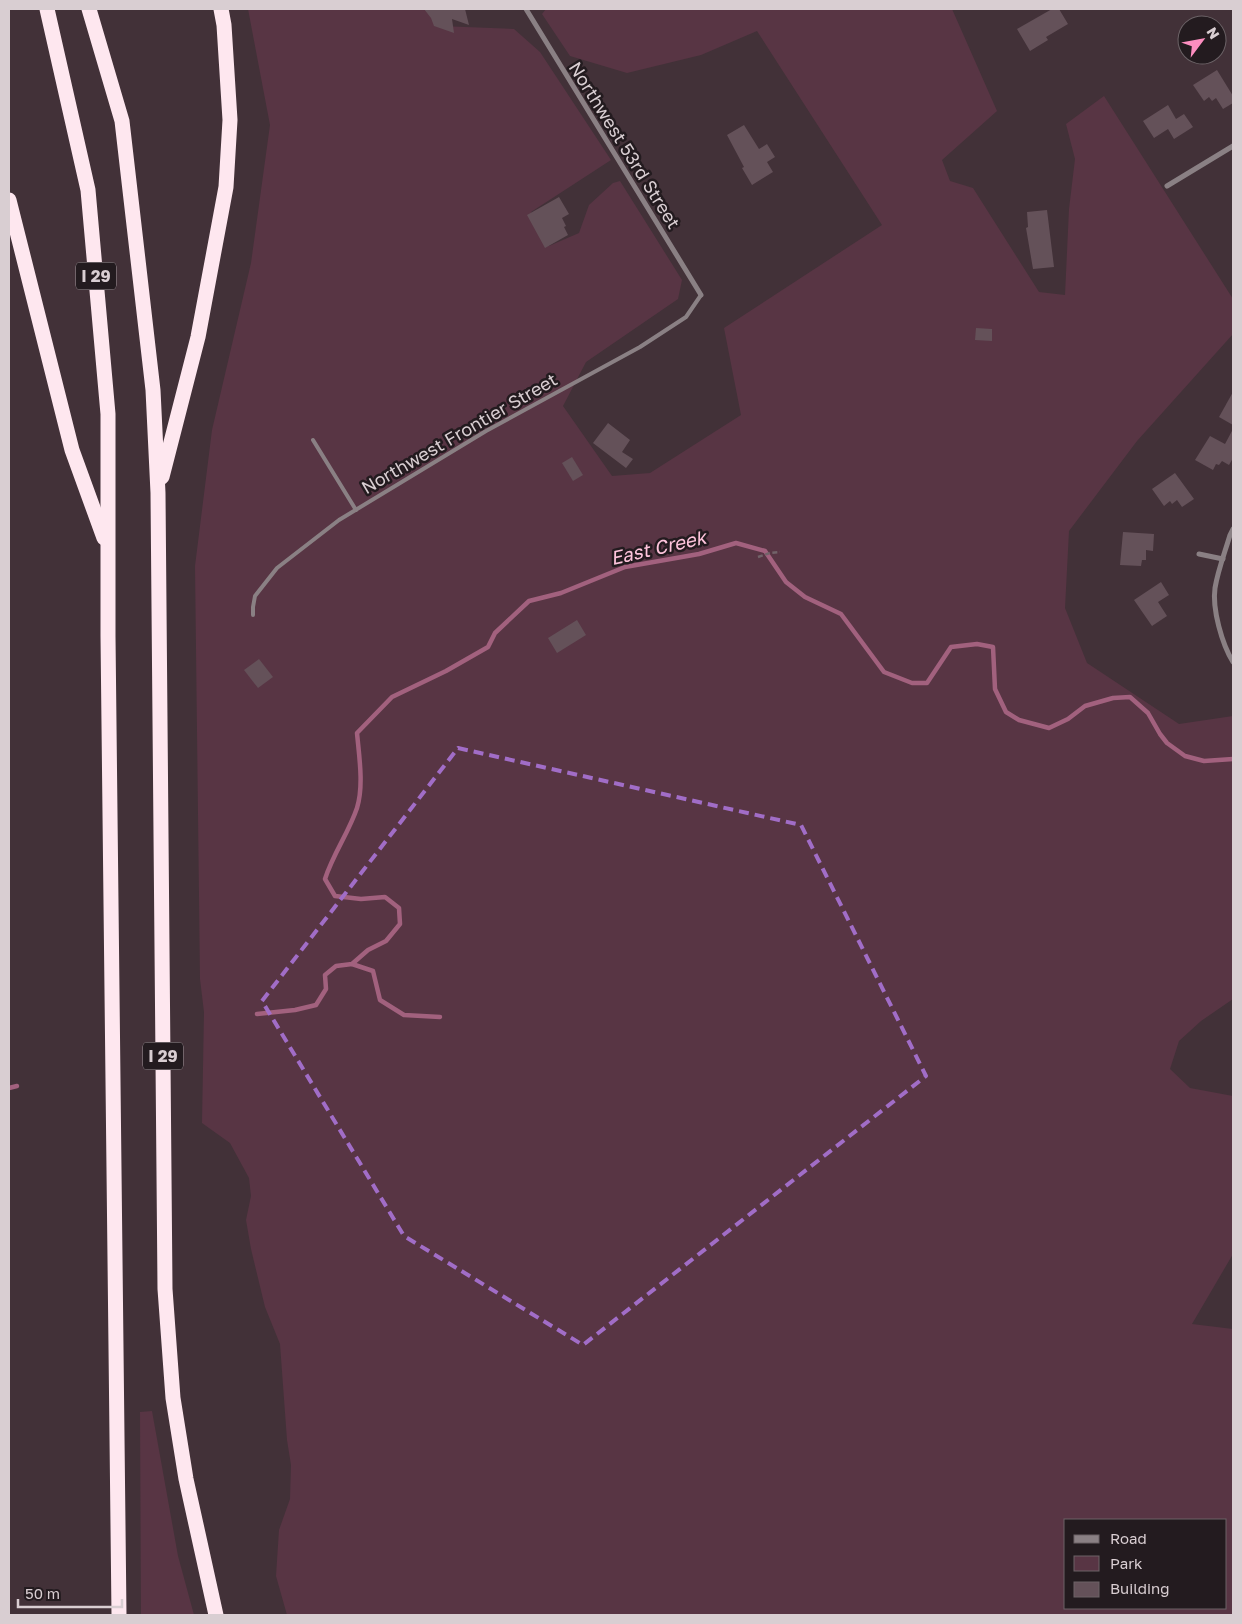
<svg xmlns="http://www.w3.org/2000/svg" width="1242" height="1624" font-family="'Golos Text',sans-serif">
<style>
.green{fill:#583544;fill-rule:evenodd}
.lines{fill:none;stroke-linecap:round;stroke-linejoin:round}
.stream{stroke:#a2617e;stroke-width:4.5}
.building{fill:#645159}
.path{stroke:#726369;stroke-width:2.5;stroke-dasharray:5 2.5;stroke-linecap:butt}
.service{stroke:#8a8084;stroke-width:4}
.minor{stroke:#8a8084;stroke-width:5}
.motorway{stroke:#fee7ef;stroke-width:15}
.marked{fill:none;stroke:#a16dc7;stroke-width:4;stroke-dasharray:10 6;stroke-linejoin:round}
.labels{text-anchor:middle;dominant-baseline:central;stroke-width:5;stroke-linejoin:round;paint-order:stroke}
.shield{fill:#231b1f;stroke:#a2989c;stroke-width:1}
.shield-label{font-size:16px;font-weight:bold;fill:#d9ced2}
.street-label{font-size:18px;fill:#d9ced2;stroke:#231b1f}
.water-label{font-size:19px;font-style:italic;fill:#fec4dc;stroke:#231b1f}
</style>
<rect width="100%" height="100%" fill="#423138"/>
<g class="green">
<path d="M248 9H437L440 26 514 29 540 52 611 160 531 212 549 246 579 233 589 205 613 183 620 181 682 280 678 299 586 362 563 406 612 476 650 473 741 415 724 328 882 225 757 31 701 55 627 73 570 56 542 14 546 9H952L997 111 942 160 950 181 973 188 1039 292 1065 295 1069 209 1075 159 1066 124 1104 96 1233 299V334L1137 441 1069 531 1065 608 1087 663 1179 724 1233 716V999L1201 1021 1179 1041 1170 1069 1190 1088 1233 1096V1254L1192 1324 1233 1329V1615H287L276 1576 279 1530 290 1499 291 1465 287 1440 280 1344 265 1307 251 1249 246 1220 251 1196 249 1178 230 1143 202 1123 204 1012 200 979 195 566 212 430 251 263 270 125ZM1066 1520H1226V1608H1066Z"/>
<polygon points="152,1411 178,1556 194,1615 141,1615 140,1412"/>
</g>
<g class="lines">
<g class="stream">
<polyline points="352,964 373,971 380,1000 404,1015 440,1017"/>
<path d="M257 1014 295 1010 316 1005 326 989 325 975 336 966 352 964 368 950 386 941 400 924 399 908 385 897 361 899 335 896 325 879C333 854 349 832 357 808 364 786 359 755 357 733L392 697 446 671 488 647 495 633 529 601 561 593 625 567 699 554 736 543 765 551 786 582 805 597 841 614 884 672 912 683H927L951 647 977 644 993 647 995 689 1006 712 1019 720 1049 728 1068 719 1085 706 1113 698 1130 697 1148 713 1160 734 1167 743 1185 756 1204 761 1233 759"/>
<polyline points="9,1088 17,1086"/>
</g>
</g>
<g class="building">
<polygon points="424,9 465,9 469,25 452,19 454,33 434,26 431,18"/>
<polygon points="1052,9 1059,9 1068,24 1046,37 1048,40 1030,51 1017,29"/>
<polygon points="1217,70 1233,96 1233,103 1223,109 1216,98 1212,101 1209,97 1204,101 1193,85"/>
<polygon points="1168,105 1176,119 1184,114 1193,127 1174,139 1168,129 1154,138 1143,121"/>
<polygon points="744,125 759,149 767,144 775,157 767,162 773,172 752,185 742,168 744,167 727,135"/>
<polygon points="559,197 569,214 562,218 566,226 564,227 568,235 545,248 527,215"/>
<polygon points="1047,210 1054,267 1033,269 1026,228 1028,227 1027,212"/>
<polygon points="976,328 992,329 992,341 975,340"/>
<polygon points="1233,392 1233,425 1219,417"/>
<polygon points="608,423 630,440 622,452 633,459 626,468 593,443"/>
<polygon points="1233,429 1233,458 1229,465 1222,461 1219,465 1216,464 1213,470 1195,460 1210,436 1225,444"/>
<polygon points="572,457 583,475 573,481 562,463"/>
<polygon points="1175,473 1194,499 1182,507 1177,500 1172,504 1170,501 1164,506 1152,489"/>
<polygon points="1123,532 1154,534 1153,551 1146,550 1146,560 1142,560 1141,566 1120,565"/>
<polygon points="1161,582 1169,595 1158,602 1167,616 1152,626 1134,600"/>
<polygon points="577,620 586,635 557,653 548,638"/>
<polygon points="259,659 273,677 258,688 244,670"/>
</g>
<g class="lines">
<polyline class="path" points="758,557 770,553 780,552"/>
<g class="service">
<polyline points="313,440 356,510"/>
<polyline points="253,615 253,607 255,596 277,568 339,520 486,431 640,347 686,317 701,295"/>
</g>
<g class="minor">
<polyline points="526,9 701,295"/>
<polyline points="1167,186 1233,146"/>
<path d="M1233 529 1230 535C1225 552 1218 570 1215 588 1212 609 1222 644 1233 662"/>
<polyline points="1199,554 1223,559"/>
</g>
<g class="motorway">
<polyline points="47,9 88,190 108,414 108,636 119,1615"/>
<polyline points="89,9 122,121 153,390 158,493 165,1289 173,1398 186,1479 216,1615"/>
<polyline points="9,200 72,450 104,538"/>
<polyline points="162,477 198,337 226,187 230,120 224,25 221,9"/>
</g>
</g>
<path class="marked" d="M458 748 801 825 926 1076 583 1345 404 1236 262 1001Z"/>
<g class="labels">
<g class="shield">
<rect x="76" y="262.5" width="40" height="27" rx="4"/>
<rect x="143" y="1042.5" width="40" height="27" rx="4"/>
</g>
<g class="shield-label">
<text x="96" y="276">I 29</text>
<text x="163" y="1056">I 29</text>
</g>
<g class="street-label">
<text transform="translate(625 145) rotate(58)">Northwest 53rd Street</text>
<text transform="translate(459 433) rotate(-30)">Northwest Frontier Street</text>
</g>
<g class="water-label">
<text transform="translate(658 547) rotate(-13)">East Creek</text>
</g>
</g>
<rect width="1242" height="1624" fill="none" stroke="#d9ced2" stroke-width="20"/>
<rect x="1064" y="1519" width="162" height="90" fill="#231b1f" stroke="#6c6367"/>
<rect x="1074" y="1535" width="25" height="8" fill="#8a8084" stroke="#6c6367"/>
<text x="1110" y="1544" font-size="15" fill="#d9ced2">Road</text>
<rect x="1074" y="1556" width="25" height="15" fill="#583544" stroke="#6c6367"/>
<text x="1110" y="1569" font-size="15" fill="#d9ced2">Park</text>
<rect x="1074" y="1582" width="25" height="15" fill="#645159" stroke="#6c6367"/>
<text x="1110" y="1594" font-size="15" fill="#d9ced2">Building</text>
<g transform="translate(1202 40) rotate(58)"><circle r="24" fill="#231b1f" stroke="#6c6367"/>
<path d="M0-4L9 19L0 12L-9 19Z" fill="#fd8ec0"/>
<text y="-8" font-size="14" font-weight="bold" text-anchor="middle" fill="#d9ced2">N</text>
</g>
<path d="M18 1599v8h104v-8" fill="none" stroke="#d9ced2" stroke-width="2.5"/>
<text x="25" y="1599" font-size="15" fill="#d9ced2" stroke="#231b1f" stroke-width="4" paint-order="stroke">50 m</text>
</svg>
